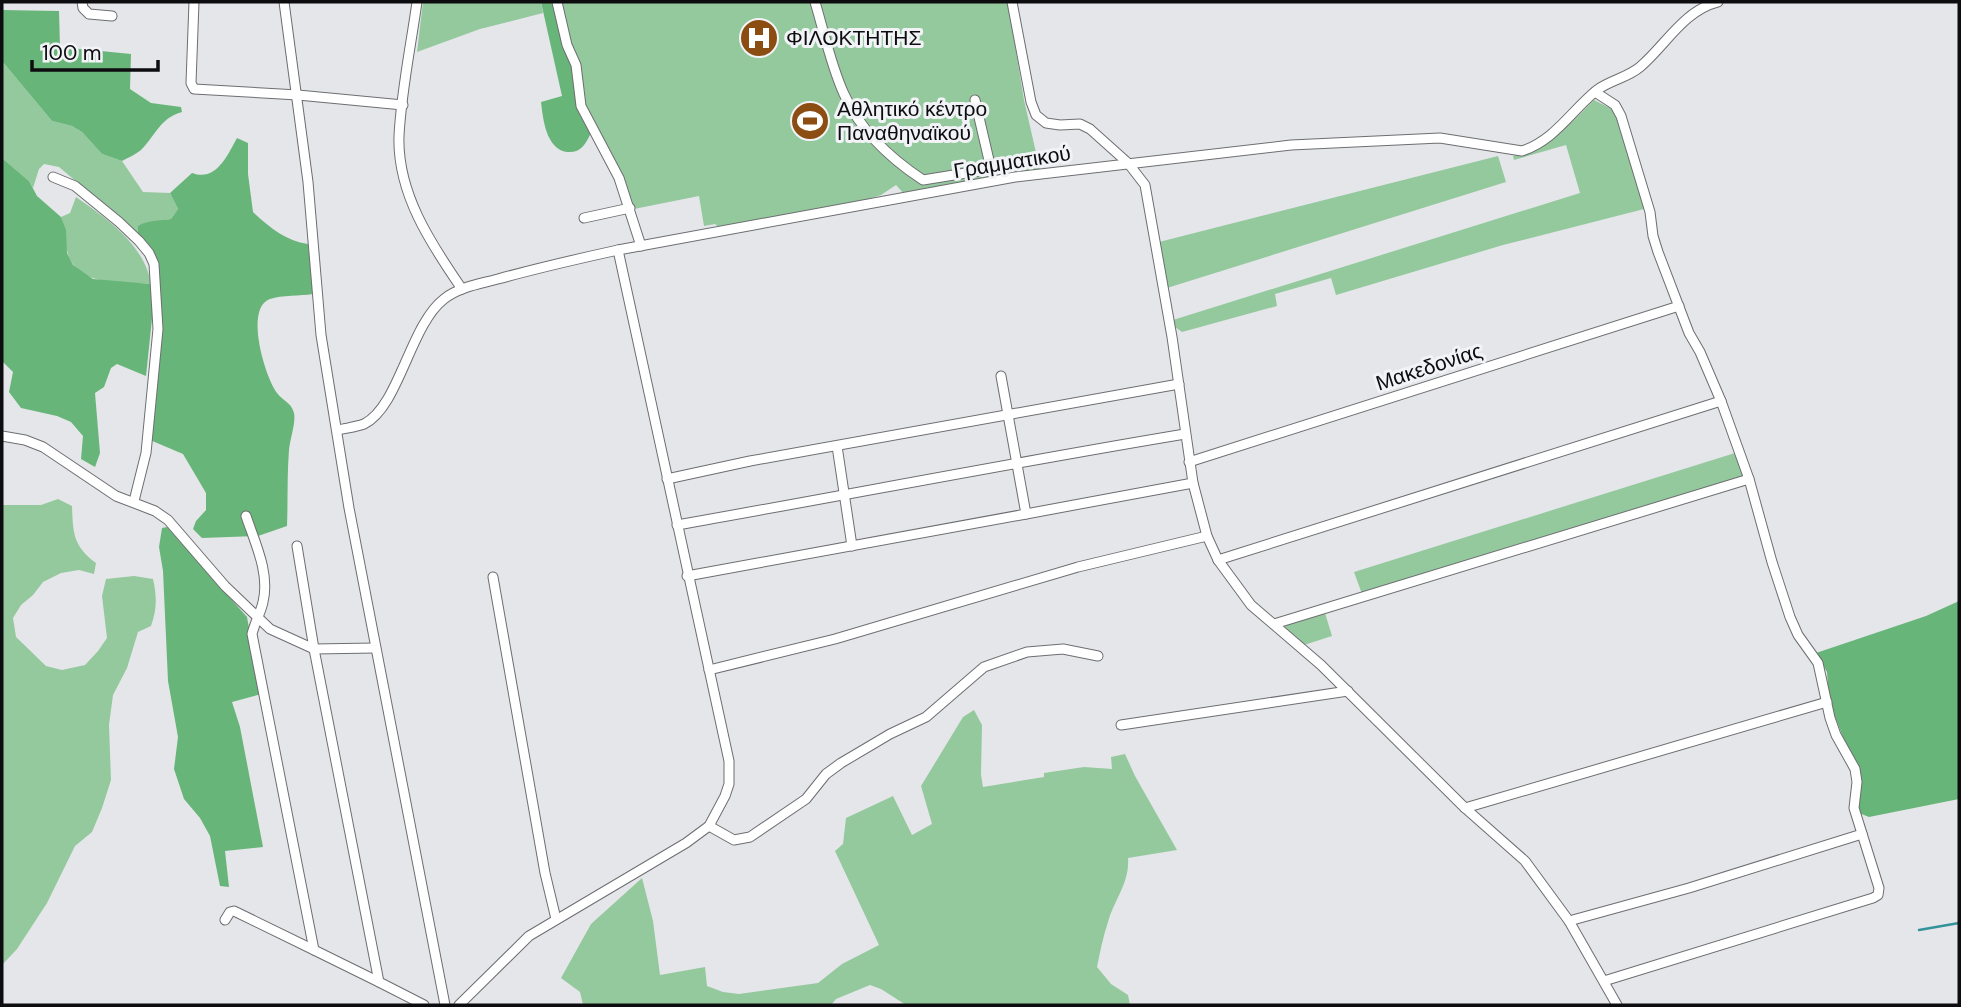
<svg xmlns="http://www.w3.org/2000/svg" width="1961" height="1007" font-family="'DM Sans',sans-serif">
<style>
.green{fill:#94c99e}
.forest{fill:#68b57a}
.lines{fill:none;stroke-linecap:round;stroke-linejoin:round}
.stream{stroke:#33939a;stroke-width:2.5}
.minor-casing{stroke:#6d6e71;stroke-width:11}
.minor{stroke:#fff;stroke-width:9}
.labels{text-anchor:middle;dominant-baseline:central;stroke-width:6;stroke-linejoin:round;paint-order:stroke}
.poi-label{font-size:21px;fill:#0d0d0f;stroke:#f2f3f7;text-anchor:start}
.street-label{font-size:21px;fill:#0d0d0f;stroke:#f2f3f7}
</style>
<rect width="100%" height="100%" fill="#e5e6ea"/>
<g class="green">
<polygon points="423,2 541,2 543,13 480,29 417,52"/>
<polygon points="561,2 1008,2 1024,100 1040,170 905,195 896,185 881,195 853,204 720,228 715,224 704,226 699,196 634,209 586,111"/>
<polygon points="2,61 52,121 72,126 82,132 102,154 122,161 143,192 170,193 178,209 171,219 138,226 138,233 59,167 44,164 39,169 33,188 29,181 2,158"/>
<path d="M1594 100 1610 108 1618 117 1648 208 1503 245 1336 295 1331 278 1275 294 1277 306 1182 332 1175 327 1173 320 1580 193 1566 145 1514 160 1513 156C1548 149 1570 124 1594 100Z"/>
<polygon points="1498,156 1506,182 1167,288 1159,242"/>
<path d="M76 197C106 218 145 245 151 284 124 282 78 287 68 254 64 242 65 229 61 217L70 213Z"/>
<polygon points="1735,453 1744,477 1362,594 1354,572"/>
<path d="M58 499 72 506C73 533 73 546 96 563L94 574 79 570 61 573 43 582 33 595 21 605 13 618 16 637 46 666 62 670 85 665 98 651 107 638 102 596 106 579 134 576 153 579C157 597 157 609 151 626L138 632 127 668 113 695 109 725 111 780 102 808 92 832 75 846 47 903 17 949 2 965V505H41Z"/>
<polygon points="1325,613 1332,636 1304,645 1286,630 1285,625"/>
<path d="M974 710 982 725 981 775 983 787 1044 777V773L1084 767 1112 769 1111 757 1125 754 1135 776 1177 850 1128 858C1130 882 1114 900 1108 922 1103 937 1100 952 1097 967L1111 984 1128 995 1130 1005H906L881 989 870 985 836 999 831 1005H583L580 992 561 978 591 924 642 878 653 921 660 975 705 967 707 986 723 992 739 994 818 983 842 964 879 945 835 851 843 844 846 818 893 796 912 835 932 824 921 786 963 717Z"/>
</g>
<g class="forest">
<path d="M541 2H555L591 133C585 145 581 153 567 152 546 149 543 119 541 102L562 96Z"/>
<path d="M2 10 59 11 60 47 131 54 130 89 151 103 181 107 182 112C160 118 156 135 141 150 136 154 128 158 122 161L102 154 82 132 72 126 52 121 2 61Z"/>
<path d="M237 138 248 143V174L253 212C269 227 286 241 308 244L313 294C300 296 282 295 270 299 244 308 265 377 277 393 283 401 291 402 294 413 296 423 290 439 289 450 287 475 288 500 287 526L258 536 202 538 193 529 196 521 206 510V493L183 454 150 440 157 270 154 253 138 233V226C147 220 160 221 171 219L178 209 170 193 192 173C216 182 227 156 237 138Z"/>
<polygon points="2,158 29,181 37,196 61,217 66,230 67,253 73,265 93,279 151,284 153,309 146,376 117,364 111,368 104,387 95,393 100,453 95,467 81,459 83,436 71,422 57,416 21,408 9,392 13,372 2,361"/>
<polygon points="167,527 247,617 261,694 232,702 240,727 263,847 225,851 229,887 220,886 210,836 200,818 184,799 174,769 178,737 168,681 163,571 159,547 162,528"/>
<polygon points="1959,601 1959,799 1869,817 1859,813 1851,758 1829,701 1827,672 1816,653 1926,616"/>
</g>
<g class="lines">
<polyline class="stream" points="1919,930 1959,923"/>
<defs>
<g id="minor">
<polyline points="82,2 83,8 89,14 112,16"/>
<polyline points="194,2 191,83 194,89 298,95 403,105"/>
<polyline points="284,2 308,182 321,335 349,508 445,1005"/>
<path d="M417 2C411 45 401 93 399 136 397 193 431 244 462 289"/>
<polyline points="557,2 567,45 576,65 581,106 619,178 641,246"/>
<path d="M815 2C824 32 831 66 844 94 860 130 891 159 923 180L991 169 975 100"/>
<polyline points="1012,2 1031,102 1036,115 1046,123 1060,125 1080,124 1090,129 1128,163 1145,185 1172,337 1193,483 1207,536 1218,560 1251,605 1321,665 1465,808 1525,861 1569,921 1617,1005"/>
<polyline points="1595,92 1615,105 1621,116 1650,212 1653,236 1658,252 1689,333 1700,352 1721,401 1749,479 1772,562 1790,617 1798,635 1818,663 1830,718 1836,735 1855,769 1857,782 1854,808 1879,888 1878,895 1873,898 1604,981"/>
<polyline points="53,177 75,186 119,222 139,241 149,253 154,264 158,329 146,453 134,501"/>
<polyline points="584,218 630,208"/>
<polyline points="1001,376 1026,514 1193,483"/>
<path d="M338 430C346 428 356 427 364 424 399 407 410 325 444 299 459 287 480 284 498 279 538 268 577 259 618 250L1015 177 1291 145 1440 138 1522 151C1555 140 1571 111 1597 90 1610 80 1627 78 1640 67 1666 45 1683 11 1718 2"/>
<polyline points="2,436 25,440 43,447 116,496 155,511 168,520 225,586 270,629 314,649 375,648"/>
<polyline points="837,446 852,546"/>
<polyline points="1189,462 1679,306"/>
<polyline points="667,479 750,461 1179,384"/>
<path d="M246 516C255 543 270 573 263 602 261 612 255 622 252 634L314 950 379 982"/>
<path d="M677 525C847 495 1016 462 1185 434"/>
<polyline points="297,546 314,649 379,982 424,1005"/>
<polyline points="1218,560 1721,401"/>
<polyline points="687,576 1026,514"/>
<polyline points="493,577 545,873 556,919"/>
<polyline points="1274,624 1749,479"/>
<polyline points="709,670 835,639 1078,567 1207,536"/>
<polyline points="1121,725 1348,691"/>
<polyline points="1465,808 1827,702"/>
<polyline points="709,826 734,840 750,837 806,799 826,774 841,763 890,734 926,717 984,667 1027,652 1063,649 1098,656"/>
<polyline points="225,920 230,912 234,911 314,950"/>
<polyline points="1569,921 1689,888 1862,834"/>
<polyline points="459,1005 529,936 686,843 709,826 725,796 729,784 729,761 618,250"/>
</g>
</defs>
<use href="#minor" class="minor-casing"/>
<use href="#minor" class="minor"/>
</g>
<defs>
<symbol id="hospital-disc" viewBox="-11 -11 22 22"><circle r="9.5" fill="#8c4d13" stroke="#f2f3f7"/><path d="M-5-5h3v3.5h4V-5h3V5h-3V1.5h-4V5h-3Z" fill="#fff"/></symbol>
<symbol id="stadium-disc" viewBox="-11 -11 22 22"><circle r="9.5" fill="#8c4d13" stroke="#f2f3f7"/><path d="M0-5a6.5 5 0 1 0 0 10a6.5 5 0 1 0 0-10ZM-3.5-1.8h7v3.6h-7Z" fill="#fff"/></symbol>
</defs>
<g fill-rule="evenodd">
<use href="#hospital-disc" x="737" y="16" width="44" height="44"/>
<use href="#stadium-disc" x="788" y="99" width="44" height="44"/>
</g>
<g class="labels">
<g class="poi-label">
<text x="786" y="38">ΦΙΛΟΚΤΗΤΗΣ</text>
<text x="837" y="109">Αθλητικό κέντρο<tspan x="837" dy="24">Παναθηναϊκού</tspan></text>
</g>
<g class="street-label">
<text transform="translate(1012 162) rotate(-9)">Γραμματικού</text>
<text transform="translate(1429 367) rotate(-18)">Μακεδονίας</text>
</g>
</g>
<rect width="1961" height="1007" fill="none" stroke="#0d0d0f" stroke-width="7"/>
<path d="M32 60v10h126v-10" fill="none" stroke="#0d0d0f" stroke-width="3.5"/>
<text x="42" y="60" font-size="21" fill="#0d0d0f" stroke="#f2f3f7" stroke-width="5" paint-order="stroke">100 m</text>
</svg>
